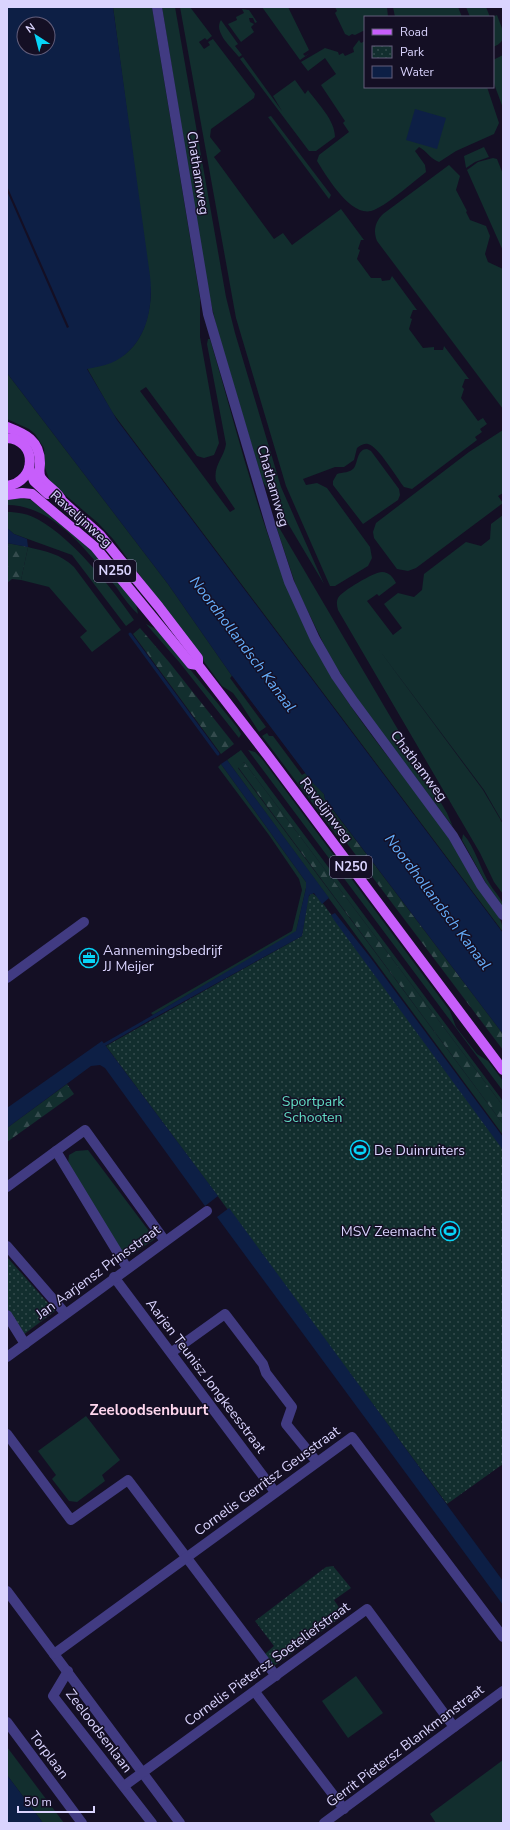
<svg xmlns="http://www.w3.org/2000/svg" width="510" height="1830" font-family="'Nunito Sans',sans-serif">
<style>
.grass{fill:#122e2e}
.forest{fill:url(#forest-firs)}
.park{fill:url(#park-dots)}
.water{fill:#0d1f45;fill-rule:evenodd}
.pier{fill:#140f24}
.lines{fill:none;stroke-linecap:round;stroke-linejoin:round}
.stream{stroke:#0d1f45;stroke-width:3}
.minor{stroke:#413b82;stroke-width:10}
.major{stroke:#c75efb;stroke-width:10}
.labels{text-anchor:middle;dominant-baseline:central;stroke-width:3;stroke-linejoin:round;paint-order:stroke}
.shield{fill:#140f24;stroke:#9f99bd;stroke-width:1}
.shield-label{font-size:13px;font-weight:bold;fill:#dad4fe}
.street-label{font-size:14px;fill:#dad4fe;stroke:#140f24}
.poi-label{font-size:14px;fill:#dad4fe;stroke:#140f24;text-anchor:start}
.park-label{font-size:14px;fill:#61dcc3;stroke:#140f24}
.water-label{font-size:15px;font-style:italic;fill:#65aefb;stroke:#140f24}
.neighbourhood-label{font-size:15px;font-weight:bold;fill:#fed6ed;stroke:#140f24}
</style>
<defs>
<pattern id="forest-firs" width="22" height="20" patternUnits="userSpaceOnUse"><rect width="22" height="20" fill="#122e2e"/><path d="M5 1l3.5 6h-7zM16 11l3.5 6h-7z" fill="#344b4d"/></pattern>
<pattern id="park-dots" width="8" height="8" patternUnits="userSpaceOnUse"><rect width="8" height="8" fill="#122e2e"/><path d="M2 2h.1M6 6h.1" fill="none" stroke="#344b4d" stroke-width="1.8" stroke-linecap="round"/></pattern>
</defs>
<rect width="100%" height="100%" fill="#140f24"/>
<g class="grass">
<path d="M113 7H152L200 298V337L219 443 214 455 204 458 197 456 146 387 140 391 230 512 235 509 216 481C213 465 224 458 226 444L207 344 208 339H210C247 464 275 597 350 705 380 749 416 790 446 834 459 853 468 873 481 892 489 905 503 916 503 932L112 412 87 368C132 363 148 335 151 293Z"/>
<polygon points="162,7 175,7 226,297 235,333 281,487 324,584 262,480 217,329 207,286"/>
<path d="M180 7H190L212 36 207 40 205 38 199 42 204 49 210 45 208 42 213 39 255 94 254 98 211 129 210 137 221 151 214 157 274 239 283 233 292 245 341 209 364 240H361L358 249 360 250 357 259 371 278H381L382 281 390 280 392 276 417 310H413L410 318 412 319 409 329 423 348 434 347V350H443L444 346 469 379H465L462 387 464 389 461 398 478 421 483 418 487 424 480 429 482 432 475 437 477 440 412 489 404 487C397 478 378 446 368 444 363 443 360 446 357 448L354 460 344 467H335L303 479 306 485 317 483 327 488 370 547 372 558 368 566 335 586H330L286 486 236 318Z"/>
<polygon points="262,7 288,7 309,50 303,54 305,56 310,53 300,60"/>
<polygon points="335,7 387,7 388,17 365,17 365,30 355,35 352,34 349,36 345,34 335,13 337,11"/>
<polygon points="393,7 458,7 462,17 395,17"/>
<polygon points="466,7 486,7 490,17 470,17"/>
<polygon points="242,9 249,10 257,22 255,23 253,18 249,18 250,22 254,24 251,27 254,32 241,42 228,24 237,20 236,17 244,13"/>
<path d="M497 15C502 29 510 41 493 47L492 17Z"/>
<path d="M221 20 238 44 235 46 242 55 239 57C232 48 213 32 221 20Z"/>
<path d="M365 37V87H487L499 123 494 134 456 151 439 162C430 159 426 150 419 147L415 151 425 165 426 172C414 181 384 208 371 211 350 216 327 177 317 161L319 155 349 132 343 123 345 121 321 85 336 74 325 58 308 71 301 62 325 48 338 52 339 55 343 53 345 56 354 52 353 48 359 40 361 43 365 41Z"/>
<polygon points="503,55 503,108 493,81 493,60"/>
<path d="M243 57 282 111 273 96 295 80 305 94 308 90C318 104 335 120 335 137L316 151H309L240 59Z"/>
<polygon points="271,116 331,195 329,199 268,117"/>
<polygon points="484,147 489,157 475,162 466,168 464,156"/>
<polygon points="493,158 497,159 503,174 503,251 467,170 478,162"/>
<path d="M449 165 460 176 456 190 467 211 466 212 470 220 486 226 490 236 485 254 488 262 503 269V409L377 241C373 231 375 222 383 214Z"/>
<polygon points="7,373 168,584 232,676 230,678 266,727 259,732 241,704 233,693 222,686 113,539 98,523 50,482 45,468 44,448 35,434 29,429 7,419"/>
<polygon points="503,430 503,493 498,496 503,503 416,568 408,571 397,569 374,538 373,532 376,523 469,452"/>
<path d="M367 449 371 451 399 489 400 495 398 500 363 524 333 485V481L337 474C343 472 350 473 354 468 358 462 357 449 367 449Z"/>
<path d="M22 498 31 500 94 552 136 604 138 614C130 607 123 597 117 588 89 554 55 505 7 505V500Z"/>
<path d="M7 512C18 512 29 514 39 520 73 539 112 588 134 620L126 626 72 555 14 534 7 528Z"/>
<path d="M503 515V823L484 790 377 647 483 790 503 824V894L494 882 480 853 338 610C337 606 336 602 338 598 342 591 374 572 382 572 389 572 393 577 396 583L379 596 377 594 367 601 393 635 402 628 384 604 398 593 414 597 422 590 424 574 466 542 481 546 490 539 491 524Z"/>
<polygon points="275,523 277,524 447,813 453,827 369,716 332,661 297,589"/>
<path d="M28 547C47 552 59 553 74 567L121 630 92 652 80 637 87 631 49 587 21 580Z"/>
<polygon points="146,624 158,630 237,727 241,734 239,738 180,663"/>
<polygon points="267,733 269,736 273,736 302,775 305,773 324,794 325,799 336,814 333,817 340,834 337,836 262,736"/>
<polygon points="241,750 503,1101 503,1106 244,762 238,768 503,1124 503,1135 227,760"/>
<polygon points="248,750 255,752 262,759 450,1011 456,1027 477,1054 488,1061 503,1081 503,1091"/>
<polygon points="221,764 306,882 306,888 296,932 153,1015 151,1013 292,931 302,890 299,879 269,835 218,767"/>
<path d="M463 834C476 848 480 870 491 886 495 893 503 899 503 907L487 885 462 840Z"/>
<polygon points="88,1150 155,1239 125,1259 68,1163 69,1155 76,1151"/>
<polygon points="86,1416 120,1460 102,1475 105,1481 77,1502 69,1501 52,1479 56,1475 38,1451"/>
<polygon points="356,1676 383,1713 348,1738 322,1701"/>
<polygon points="7,1747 64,1823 43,1823 7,1775"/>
<polygon points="503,1760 503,1823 436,1823 430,1814"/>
</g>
<g class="forest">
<polygon points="7,543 28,547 21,580 12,579 7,583"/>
<polygon points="140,628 169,662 234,744 221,754 133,634"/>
<polygon points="244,762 503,1106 503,1124 238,767"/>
<polygon points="336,814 503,1034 503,1050 340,834 333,817"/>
<polygon points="67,1084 74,1094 7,1142 7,1128"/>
</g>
<g class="park">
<polygon points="312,893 319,898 503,1149 503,1464 447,1504 106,1046 302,936 308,897"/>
<polygon points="7,1257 55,1311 23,1335 7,1308"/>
<polygon points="333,1566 351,1588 334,1600 344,1615 274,1666 265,1654 274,1646 255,1621 326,1567"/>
</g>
<g class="water">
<path d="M7 7H113L150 276C154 310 145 348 111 363 103 366 95 367 87 369L117 420 503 933V1034L325 799 324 794 311 781 232 676 168 584 7 373ZM24 24H48V48H24Z"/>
<polygon points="415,109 446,118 437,149 406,140"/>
<polygon points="7,528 14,534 27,539 28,547 7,543"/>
<polygon points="227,760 329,898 322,904 314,893 309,895 302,936 154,1018 153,1015 296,931 306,888 306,882 221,764"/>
<polygon points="335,913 370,957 503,1137 503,1150 334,920 331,915"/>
<polygon points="102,1041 218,1196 205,1206 105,1068 100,1065 91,1066 7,1128 7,1108"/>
<polygon points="229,1208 503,1581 503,1605 217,1217"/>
<polygon points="7,1775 43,1823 7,1823"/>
</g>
<g class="pier">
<polygon points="7,186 69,327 67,328 7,191"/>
<polygon points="232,676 299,765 305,773 303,774 231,677"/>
</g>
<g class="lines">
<g class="stream">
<polyline points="130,634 218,754"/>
<polyline points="102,1046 156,1015"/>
</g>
<g class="minor">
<polyline points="157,7 208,314 272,530 289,582 315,639 336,676 354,702 453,836 481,885 503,915"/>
<polyline points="7,978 84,922"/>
<polyline points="7,1187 56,1151"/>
<polyline points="7,1246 65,1313"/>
<polyline points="127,1268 56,1151 85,1130 165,1241"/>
<polyline points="114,1277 275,1492"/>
<polyline points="7,1315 25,1344"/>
<polyline points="172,1352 225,1314 263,1364 266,1373 292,1407 286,1424 317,1462"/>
<polyline points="7,1357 207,1211"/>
<polyline points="7,1434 71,1520 128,1480 276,1676"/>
<polyline points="7,1591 180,1823"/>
<polyline points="54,1654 352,1437 503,1637"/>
<polyline points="68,1671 53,1696 152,1823"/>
<polyline points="255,1692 344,1809"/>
<polyline points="7,1722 82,1823"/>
<polyline points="124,1786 367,1609 454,1727"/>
<polyline points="324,1823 503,1691"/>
</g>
<g class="major">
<path d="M7 427C25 434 40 440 40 463 40 468 38 473 41 478 47 487 58 491 62 501L100 535 159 607 198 658V665L268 756 503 1070"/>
<path d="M7 438C38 440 37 482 7 486"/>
<polyline points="29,468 34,481 48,494"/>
<polyline points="7,495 22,493 32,494 95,547 191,664 198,665"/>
</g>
</g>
<defs>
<symbol id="office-ring" viewBox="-11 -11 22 22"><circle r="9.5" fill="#140f24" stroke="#07d4f7" stroke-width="1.5"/><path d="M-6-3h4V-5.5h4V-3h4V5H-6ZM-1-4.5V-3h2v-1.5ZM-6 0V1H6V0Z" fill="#07d4f7"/></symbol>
<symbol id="stadium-ring" viewBox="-11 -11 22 22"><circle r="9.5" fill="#140f24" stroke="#07d4f7" stroke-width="1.5"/><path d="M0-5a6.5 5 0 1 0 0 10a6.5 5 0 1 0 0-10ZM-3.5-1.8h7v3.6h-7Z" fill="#07d4f7"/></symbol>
</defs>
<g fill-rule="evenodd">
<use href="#office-ring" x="78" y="947" width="22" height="22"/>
<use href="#stadium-ring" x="349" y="1139" width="22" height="22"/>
<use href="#stadium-ring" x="439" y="1220" width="22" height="22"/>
</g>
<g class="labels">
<g class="shield">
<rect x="94" y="560" width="42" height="22" rx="3"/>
<rect x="330" y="856" width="42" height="22" rx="3"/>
</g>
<g class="shield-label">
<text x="115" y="571">N250</text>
<text x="351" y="867">N250</text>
</g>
<g class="street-label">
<text transform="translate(198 173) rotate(81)">Chathamweg</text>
<text transform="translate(273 486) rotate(74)">Chathamweg</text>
<text transform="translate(81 519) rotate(42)">Ravelijnweg</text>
<text transform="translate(419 766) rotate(53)">Chathamweg</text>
<text transform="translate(326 810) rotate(53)">Ravelijnweg</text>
<text transform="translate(98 1272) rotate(-36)">Jan Aarjensz Prinsstraat</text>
<text transform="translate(206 1376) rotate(53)">Aarjen Teunisz Jongkeesstraat</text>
<text transform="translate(267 1481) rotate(-36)">Cornelis Gerritsz Geusstraat</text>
<text transform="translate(267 1664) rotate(-36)">Cornelis Pietersz Soeteliefstraat</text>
<text transform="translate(99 1731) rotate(53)">Zeeloodsenlaan</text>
<text transform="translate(405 1746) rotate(-37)">Gerrit Pietersz Blankmanstraat</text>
<text transform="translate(49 1755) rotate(53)">Torplaan</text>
</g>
<g class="poi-label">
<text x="103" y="950">Aannemingsbedrijf<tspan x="103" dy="16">JJ Meijer</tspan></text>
<text x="374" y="1150">De Duinruiters</text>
<text x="436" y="1231" text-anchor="end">MSV Zeemacht</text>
</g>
<g class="park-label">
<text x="313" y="1101">Sportpark<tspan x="313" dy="16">Schooten</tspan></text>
</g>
<g class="water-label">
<text transform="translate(243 644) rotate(53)">Noordhollandsch Kanaal</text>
<text transform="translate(438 902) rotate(53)">Noordhollandsch Kanaal</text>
</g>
<g class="neighbourhood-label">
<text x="149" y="1410">Zeeloodsenbuurt</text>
</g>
</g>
<rect width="510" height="1830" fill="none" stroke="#dad4fe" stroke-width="16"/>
<rect x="364" y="16" width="130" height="72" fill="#140f24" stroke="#635e7b"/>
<rect x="372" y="29" width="20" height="6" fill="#c75efb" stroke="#635e7b"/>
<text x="400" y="36" font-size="12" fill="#dad4fe">Road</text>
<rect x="372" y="46" width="20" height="12" fill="url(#park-dots)" stroke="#635e7b"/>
<text x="400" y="56" font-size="12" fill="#dad4fe">Park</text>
<rect x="372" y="66" width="20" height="12" fill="#0d1f45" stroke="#635e7b"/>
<text x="400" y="76" font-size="12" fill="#dad4fe">Water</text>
<g transform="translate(36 36) rotate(324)"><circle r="19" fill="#140f24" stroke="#635e7b"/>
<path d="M0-3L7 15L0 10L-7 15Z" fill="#07d4f7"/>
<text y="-6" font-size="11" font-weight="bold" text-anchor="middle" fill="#dad4fe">N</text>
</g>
<path d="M18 1806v6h76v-6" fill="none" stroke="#dad4fe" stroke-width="2"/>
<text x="24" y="1806" font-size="12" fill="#dad4fe" stroke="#140f24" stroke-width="3" paint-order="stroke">50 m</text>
</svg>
